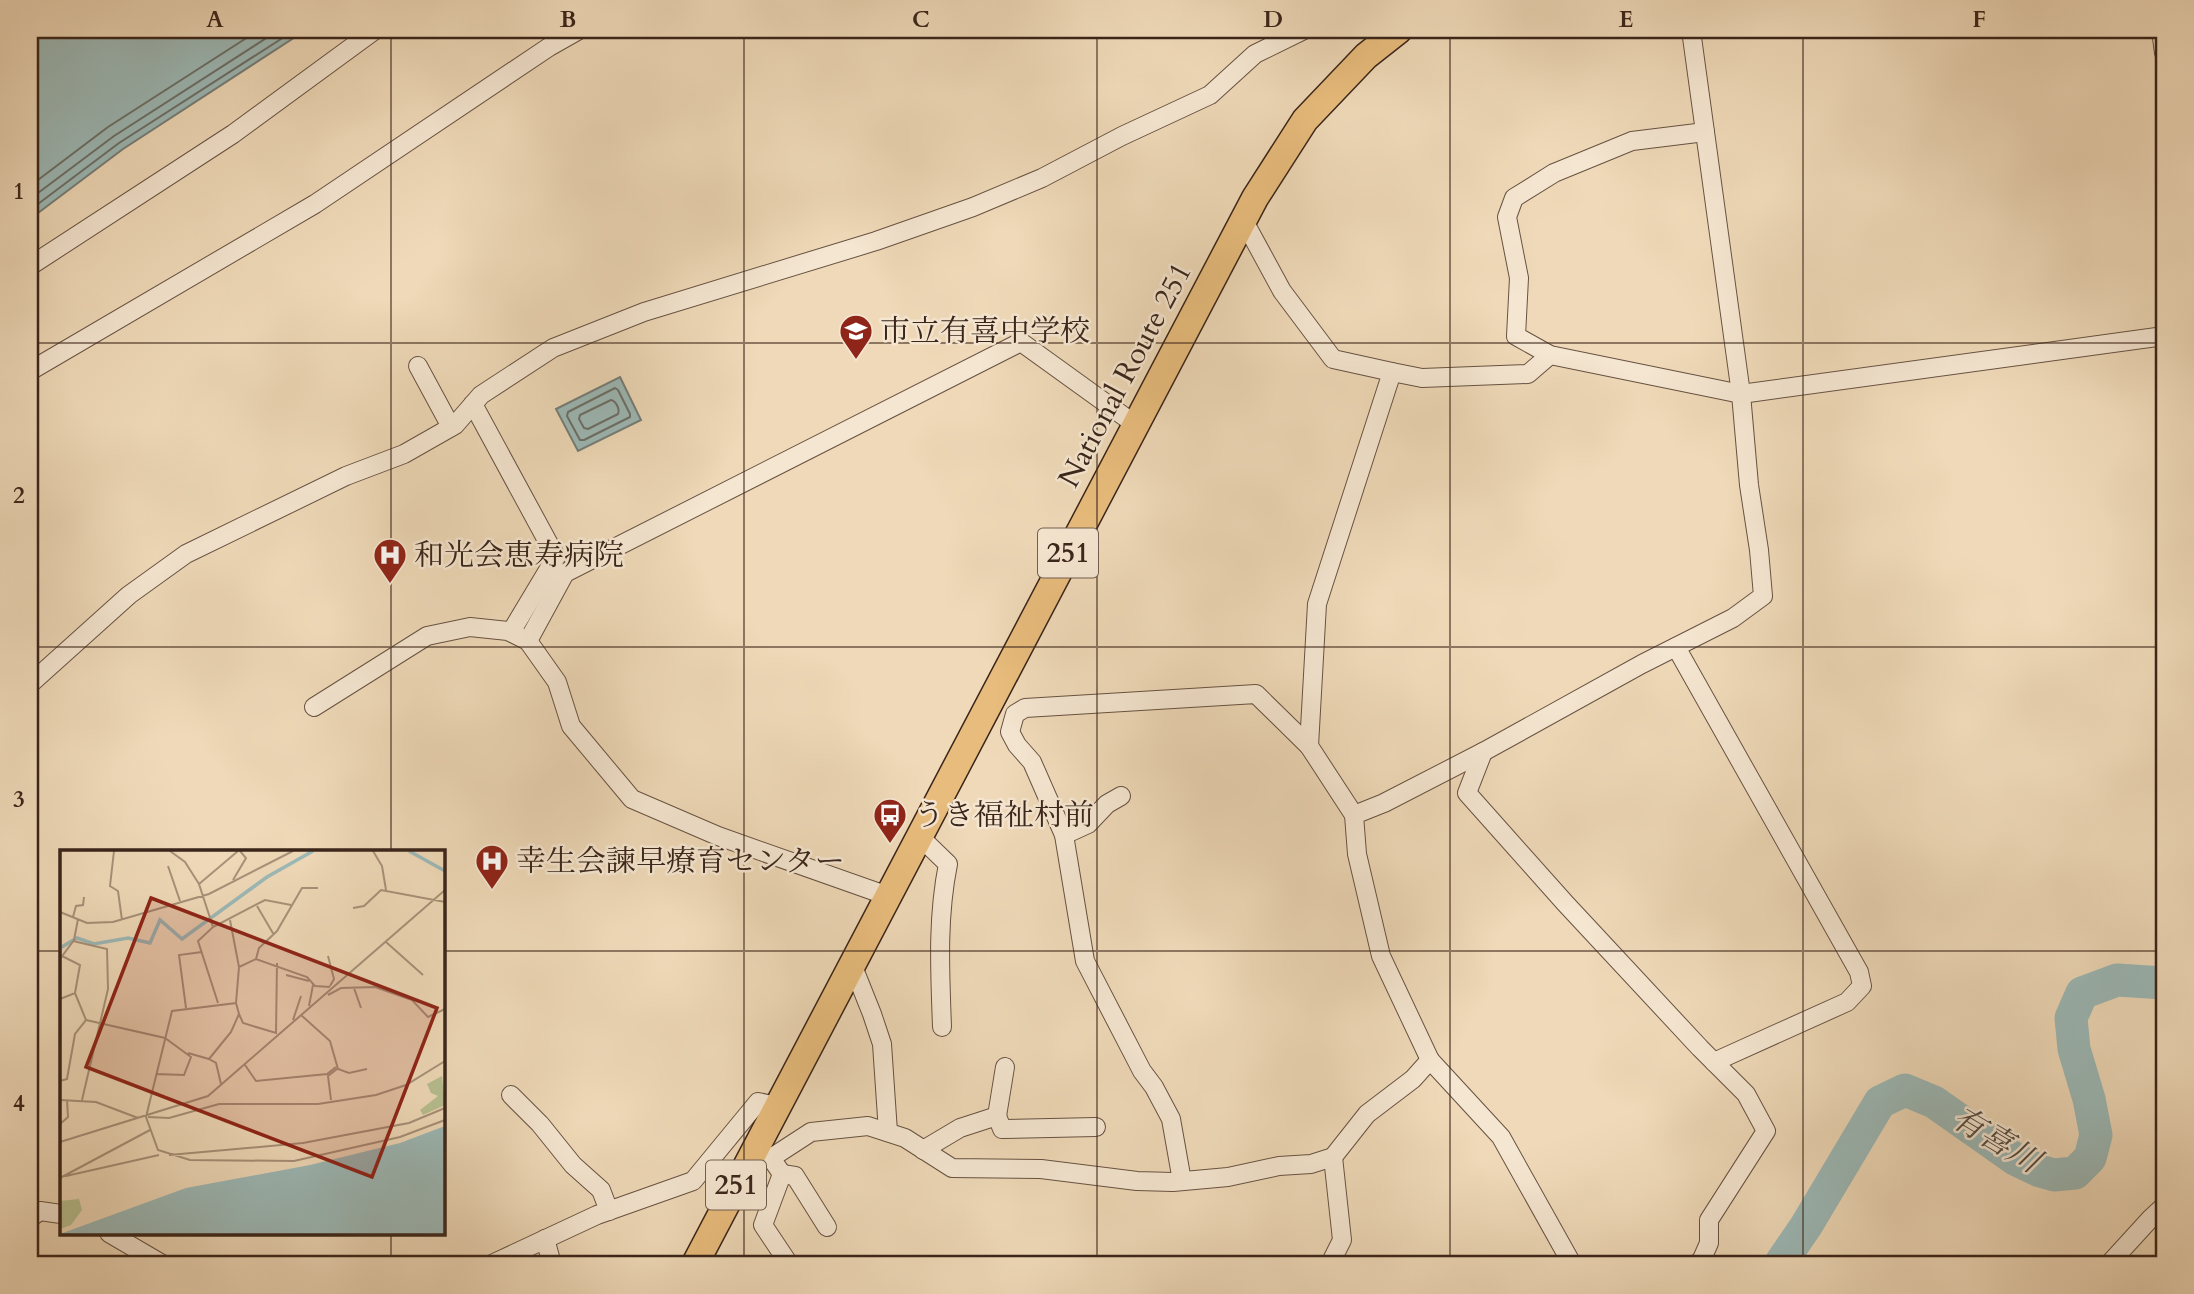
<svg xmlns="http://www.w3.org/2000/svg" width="2194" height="1294" font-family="Cardo,'Noto Serif JP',serif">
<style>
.water{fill:#9cb9b7;stroke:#757e78;stroke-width:2}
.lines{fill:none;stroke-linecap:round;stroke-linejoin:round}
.shore{stroke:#6b6f68;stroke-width:2}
.river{stroke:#9cb9b7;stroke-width:33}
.minor-casing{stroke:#675242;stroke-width:20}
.highway-casing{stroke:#3a251a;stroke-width:29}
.minor{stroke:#f5e6d1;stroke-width:18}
.highway{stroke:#e8bc7c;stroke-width:26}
.grid{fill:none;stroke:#3a251a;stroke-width:2;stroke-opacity:0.55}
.labels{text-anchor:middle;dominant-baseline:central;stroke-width:5;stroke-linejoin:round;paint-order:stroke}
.shield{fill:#f5e6d1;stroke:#725f51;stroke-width:2}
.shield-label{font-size:28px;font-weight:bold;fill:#3a251a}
.poi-label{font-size:30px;fill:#3a251a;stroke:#f5e6d1;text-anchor:start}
.street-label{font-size:30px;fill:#3a251a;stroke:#f5e6d1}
.water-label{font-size:32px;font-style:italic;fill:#524a41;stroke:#f5e6d1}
.inset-river{fill:none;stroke:#9cb9b7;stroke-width:3.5}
.inset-road{fill:none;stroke:#a79179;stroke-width:2}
.view{fill:#8f2418;fill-opacity:0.15;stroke:#8f2418;stroke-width:3.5}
.inset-edge{fill:none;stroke:#3a251a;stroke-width:3.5}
.neatline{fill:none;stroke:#3a251a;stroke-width:2.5}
.grid-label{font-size:23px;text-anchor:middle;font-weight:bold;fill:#3a251a}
</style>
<rect width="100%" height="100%" fill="#efd9b8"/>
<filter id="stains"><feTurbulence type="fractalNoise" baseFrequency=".00286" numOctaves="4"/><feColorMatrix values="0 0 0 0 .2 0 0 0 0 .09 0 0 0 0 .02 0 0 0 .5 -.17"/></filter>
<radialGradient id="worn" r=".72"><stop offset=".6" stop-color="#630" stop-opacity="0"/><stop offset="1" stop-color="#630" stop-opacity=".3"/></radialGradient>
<g class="water">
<polygon points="30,30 306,30 123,149 30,219"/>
<polygon points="620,377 641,420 578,451 556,409"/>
</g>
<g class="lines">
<g class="shore">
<polyline points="30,186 108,127 259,30"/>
<polyline points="30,199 114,136 279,30"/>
<polyline points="30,210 119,143 295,30"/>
<polygon points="615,388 618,390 630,414 630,417 584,440 580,440 567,416 568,412"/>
<path d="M611 400C616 401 620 409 618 414L588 429 584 428 579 419 580 415Z"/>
</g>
<polyline class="river" points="1780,1264 1806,1226 1880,1102 1905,1090 1934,1102 2015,1159 2040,1171 2054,1175 2075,1173 2090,1158 2096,1135 2089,1099 2074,1049 2071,1018 2082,993 2117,980 2164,983"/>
<defs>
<g id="minor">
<polyline points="2161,30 2164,53"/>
<polyline points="1705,132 1632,141 1554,173 1514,198 1507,217 1519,278 1516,336 1550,355 1741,394 2164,336"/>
<polyline points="1244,221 1282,291 1333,359 1392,372"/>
<polyline points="30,266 233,134 375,30"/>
<polyline points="418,366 451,427"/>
<polyline points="30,371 315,204 549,47 579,30"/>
<polyline points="473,404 556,557 511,632"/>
<polyline points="528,641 565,573 1021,342 1136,425"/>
<polyline points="1676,647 1859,972 1862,986 1847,1002 1714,1062"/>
<polyline points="30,684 129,595 186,554 346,476 404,454 455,425 481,395 553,348 644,312 876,241 973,207 1042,178 1122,136 1210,95 1255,54 1304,30"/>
<polyline points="314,707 427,636 470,627 508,631 528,641 557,682 571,726 632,799 718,836 888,896"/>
<polyline points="1483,752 1467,793 1565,903 1700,1048 1746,1094 1766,1131 1709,1220 1709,1243 1702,1259 1697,1264"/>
<polyline points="1354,815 1309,746 1317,604 1392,372 1422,378 1528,374 1550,355"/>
<polyline points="1064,835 1088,824 1107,804 1121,796"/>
<path d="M919 836 948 864C937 919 940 971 942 1027"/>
<polyline points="852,964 872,1014 882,1044 888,1132"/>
<polyline points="1430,1060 1501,1137 1572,1264"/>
<polyline points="511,1095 540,1124 573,1165 601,1190 609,1211"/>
<polyline points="997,1116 1005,1067"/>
<polyline points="923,1150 960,1128 997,1116 1002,1129 1096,1127"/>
<polyline points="760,1152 771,1158 782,1174 763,1225 789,1264"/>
<polyline points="771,1158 811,1132 868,1126 905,1138 952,1168 1041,1169 1137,1181 1173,1182 1228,1177 1279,1166 1311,1164 1333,1157 1367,1114 1413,1079 1430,1060 1381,956 1357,854 1354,815 1384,803 1483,752 1642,664 1733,618 1763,596 1759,550 1749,485 1741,394 1691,30"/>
<polyline points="782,1174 795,1176 827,1227"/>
<polyline points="1182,1181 1171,1119 1154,1087 1142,1071 1085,961 1064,835 1032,762 1017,745 1010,732 1015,714 1025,708 1256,694 1309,746"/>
<polyline points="30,1218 40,1211 61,1214"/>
<polyline points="109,1233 162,1264"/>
<polyline points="545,1239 552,1264"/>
<polyline points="492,1264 597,1215 693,1181 758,1102 777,1106"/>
<polyline points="1330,1264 1342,1240 1333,1157"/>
<polyline points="2109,1264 2151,1218 2164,1206"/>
</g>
<polyline id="highway" points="695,1264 1255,198 1305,120 1366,56 1399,30"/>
</defs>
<use href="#minor" class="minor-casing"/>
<use href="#highway" class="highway-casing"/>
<use href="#minor" class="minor"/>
<use href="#highway" class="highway"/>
</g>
<path class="grid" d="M391 30V851M744 30V1264M1097 30V1264M1450 30V1264M1803 30V1264M30 343H2164M30 647H2164M30 951H61M443 951H2164M391 1233V1264"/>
<defs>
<symbol id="school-pin" viewBox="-11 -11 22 30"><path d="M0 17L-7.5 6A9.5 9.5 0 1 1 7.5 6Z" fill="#8f2418" stroke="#f5e6d1"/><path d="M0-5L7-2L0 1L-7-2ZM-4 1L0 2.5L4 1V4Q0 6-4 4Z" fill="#fff"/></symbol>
<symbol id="hospital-pin" viewBox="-11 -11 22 30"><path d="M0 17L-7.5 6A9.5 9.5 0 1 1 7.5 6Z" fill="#8f2418" stroke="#f5e6d1"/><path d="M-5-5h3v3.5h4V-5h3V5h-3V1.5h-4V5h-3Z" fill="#fff"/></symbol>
<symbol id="bus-pin" viewBox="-11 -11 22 30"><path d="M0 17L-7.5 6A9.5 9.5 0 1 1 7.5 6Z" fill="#8f2418" stroke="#f5e6d1"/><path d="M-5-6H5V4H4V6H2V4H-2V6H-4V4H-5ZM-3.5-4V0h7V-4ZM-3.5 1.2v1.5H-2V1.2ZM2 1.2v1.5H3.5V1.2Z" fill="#fff"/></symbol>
</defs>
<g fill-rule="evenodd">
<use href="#school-pin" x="837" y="312" width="38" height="52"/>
<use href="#hospital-pin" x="371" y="536" width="38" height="52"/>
<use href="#bus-pin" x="871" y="796" width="38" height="52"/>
<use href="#hospital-pin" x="473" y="842" width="38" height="52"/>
</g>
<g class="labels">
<g class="shield">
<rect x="1038" y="528.5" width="60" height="49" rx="5"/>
<rect x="706" y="1160.5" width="60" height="49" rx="5"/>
</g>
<g class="shield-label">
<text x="1068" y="553">251</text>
<text x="736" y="1185">251</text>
</g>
<g class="poi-label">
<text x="880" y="331">市立有喜中学校</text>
<text x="414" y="555">和光会恵寿病院</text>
<text x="914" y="815">うき福祉村前</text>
<text x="516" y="861">幸生会諫早療育センター</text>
</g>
<g class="street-label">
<text transform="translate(1125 375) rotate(-62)">National Route 251</text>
</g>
<g class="water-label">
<text transform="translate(1996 1140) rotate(31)">有喜川</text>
</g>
</g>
<g transform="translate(60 850)">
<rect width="385" height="385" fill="#efd9b8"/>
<path d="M382 226 385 255 363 265 360 260 378 246 371 243 367 234ZM19 349 22 360 11 375 0 379V351Z" fill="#b7bf90"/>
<path d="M385 276V384H0L126 338 250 315 340 293Z" fill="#9cb9b7"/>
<path class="inset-river" d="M349 1 385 21M0 98 17 88 34 94 68 88 90 93 100 70 122 89 207 27 253 1"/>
<path class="inset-road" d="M54 1 50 36 58 41 62 70M110 1 125 12 139 34M313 1 322 16 326 40M108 16 120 51M173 30 186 8 180 1M197 56 214 85M293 58 304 56 321 40 385 52M0 62 27 73 53 72 149 44 233 1M13 67 16 56 23 55 24 47M170 70 179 117M153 77 139 34 178 1M13 91 47 99 48 139 22 250M326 92 363 125M2 106 20 115 15 143M268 106 274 129 270 136M0 109 14 90 18 69M196 109 199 98 217 81 242 38H258M226 125 249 131M270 137 255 136 247 127 196 109 179 117 176 153 112 161 86 267 98 300 130 310 234 311 340 287 385 270M294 138 301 158M268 145 281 138 315 137 352 150 368 167 385 159M0 149 15 143 26 170 15 184 7 229 0 231M158 153 138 91 153 77 205 50 231 55M249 156 253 135M126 158 119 105 142 102M179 164 183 173 216 183 217 113M241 165 270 191 278 219 289 223 307 219M26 170 105 188 131 207 124 225 96 224M233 170 241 146M128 203 149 209 171 182 179 164 176 153M149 209 156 213 161 234M185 215 196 231 267 224 276 217M0 250 36 252 78 268M271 250 268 226 277 219M88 267 109 268 159 254H258L316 245 346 235 385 211M0 274 8 267 7 250M0 292 148 246 385 40M109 305 243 293 349 273 385 258M6 326 99 305M0 328 90 280"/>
<path class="view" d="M91 48 377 158 312 327 26 217Z"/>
<rect width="385" height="385" class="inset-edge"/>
</g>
<rect width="2194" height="1294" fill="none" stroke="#efd9b8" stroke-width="77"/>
<rect x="38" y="38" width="2118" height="1218" class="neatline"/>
<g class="grid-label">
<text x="215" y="27">A</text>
<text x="568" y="27">B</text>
<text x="921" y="27">C</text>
<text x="1273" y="27">D</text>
<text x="1626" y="27">E</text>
<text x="1979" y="27">F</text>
<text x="19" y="199">1</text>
<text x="19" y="503">2</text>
<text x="19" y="807">3</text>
<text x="19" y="1111">4</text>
</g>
<rect width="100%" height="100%" filter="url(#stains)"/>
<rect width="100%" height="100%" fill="url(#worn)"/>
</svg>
